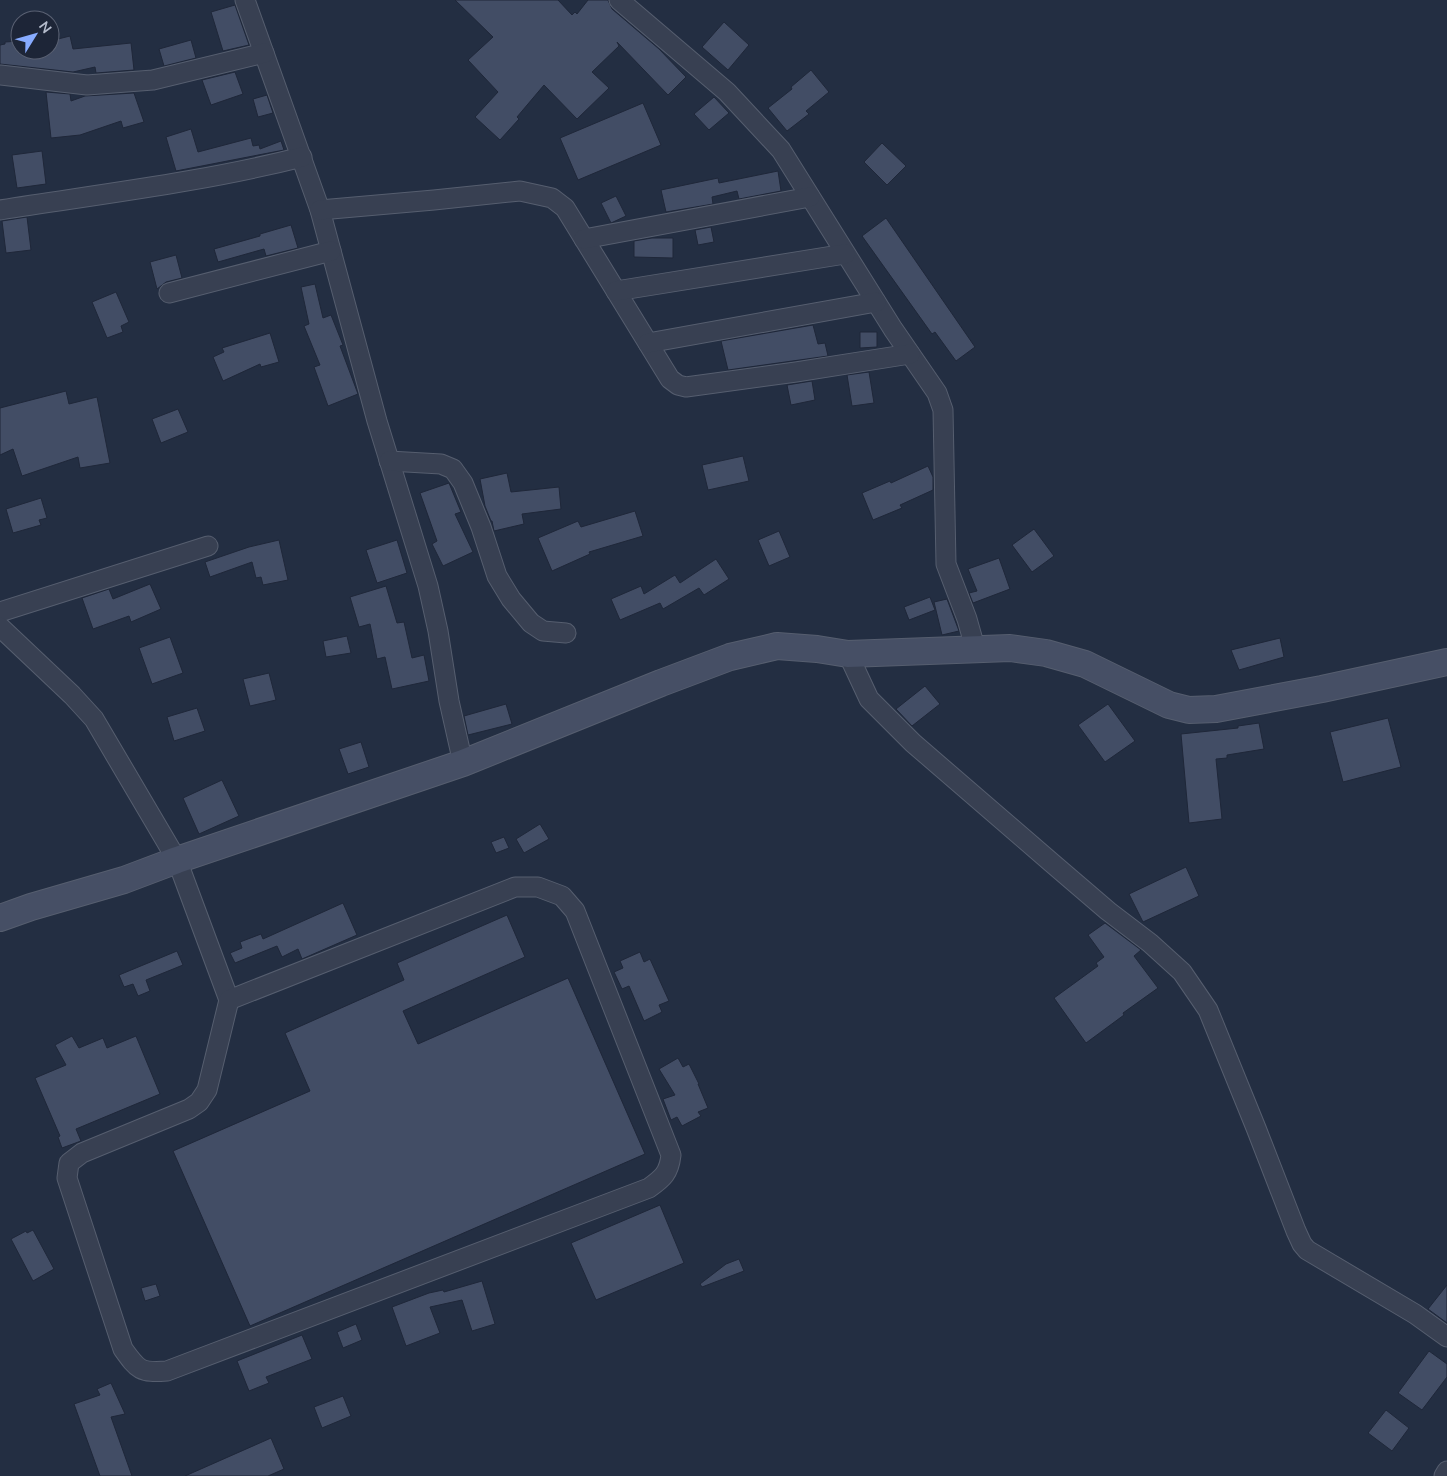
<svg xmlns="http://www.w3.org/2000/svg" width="1447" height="1476" font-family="Mulish,sans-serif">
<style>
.building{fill:#424d65;stroke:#1f2739}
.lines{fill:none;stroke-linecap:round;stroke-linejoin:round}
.minor-casing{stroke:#565e6f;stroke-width:21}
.secondary-casing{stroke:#565e6f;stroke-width:28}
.minor{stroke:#384052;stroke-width:19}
.secondary{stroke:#464f65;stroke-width:26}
</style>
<rect width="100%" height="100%" fill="#232e42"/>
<g class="building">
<polygon points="455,0 558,0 572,15 575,12 577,14 588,0 608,0 612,9 659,49 686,77 668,95 617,42 619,46 592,72 609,88 577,119 544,85 517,117 519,119 500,140 475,117 498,92 468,60 493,37"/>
<polygon points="235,5 249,45 223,51 211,12"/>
<polygon points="724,22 749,45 728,70 702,47"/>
<polygon points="70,36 73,49 131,43 134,70 96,73 95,67 73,72 0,64 0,45 5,44 5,42 20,41 20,50 50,50 50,41"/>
<polygon points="191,40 196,58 164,66 159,49"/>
<polygon points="811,70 829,92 806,111 809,114 787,131 768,108 792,89 791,87"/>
<polygon points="235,72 243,94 211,105 202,80"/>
<polygon points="46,92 70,94 71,101 85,96 134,93 144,122 123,128 121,121 80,135 51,138"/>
<polygon points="267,95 273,113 258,117 253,99"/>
<polygon points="714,97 729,113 709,130 694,114"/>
<polygon points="643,103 661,145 578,180 560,138"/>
<polygon points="191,129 198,152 251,138 253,146 259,145 260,149 281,141 284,150 176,171 166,137"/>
<polygon points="882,143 906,166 887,185 864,162"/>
<polygon points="42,151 46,184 17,188 12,155"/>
<polygon points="778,171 781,191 739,199 737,191 712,197 713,204 666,212 661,190 718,178 719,183"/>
<polygon points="616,196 626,216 611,223 601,203"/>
<polygon points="27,217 31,250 6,253 2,221"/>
<polygon points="886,218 975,347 956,361 935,332 932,334 862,236"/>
<polygon points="291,225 298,248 266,256 264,249 218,262 214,249 260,236 260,234"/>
<polygon points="711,227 714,242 698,245 695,230"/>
<polygon points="652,238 673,238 673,258 634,257 634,241"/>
<polygon points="176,255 182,278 166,282 157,289 150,262"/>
<polygon points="315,284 323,318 331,315 343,345 340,346 358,394 328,406 314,367 320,365 304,326 309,324 301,287"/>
<polygon points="116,292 129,322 121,326 123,332 107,338 92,302"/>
<polygon points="813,325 818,344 825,343 828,356 728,370 721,341"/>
<polygon points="860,332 877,332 877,347 860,348"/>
<polygon points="270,333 279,362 261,367 260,364 223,381 213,357 224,352 222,348"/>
<polygon points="869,372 874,403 852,406 847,375"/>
<polygon points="812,381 815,400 791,405 787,385"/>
<polygon points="66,391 69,404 97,397 110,463 80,468 78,457 22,476 13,449 0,455 0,408"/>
<polygon points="178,409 188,432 161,443 152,419"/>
<polygon points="743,456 749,481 708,490 702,465"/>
<polygon points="928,466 933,477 933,490 900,505 902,508 873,520 862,493 890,481 891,483"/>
<polygon points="507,473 511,492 559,487 561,509 522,514 524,524 494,531 492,521 491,521 485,506 480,479"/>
<polygon points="449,483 461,512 455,514 473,552 443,566 432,544 437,541 420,493"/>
<polygon points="41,498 47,518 39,520 41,525 13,533 6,509"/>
<polygon points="635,511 643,536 589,552 590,554 552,571 538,538 578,521 581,527"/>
<polygon points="1034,529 1054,556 1032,572 1012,545"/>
<polygon points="779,531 790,557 769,566 758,540"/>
<polygon points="279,540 288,580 263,585 261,577 256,578 252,562 210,577 205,562 249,547"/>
<polygon points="397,540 407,573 377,583 366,550"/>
<polygon points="999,558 1010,589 973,603 969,593 977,591 968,569"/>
<polygon points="716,559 729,579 704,595 699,588 663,609 660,603 620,620 611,599 641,586 644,594 675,575 680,583"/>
<polygon points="150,584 161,609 131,622 129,616 93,629 82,598 109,589 113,599"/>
<polygon points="386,586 397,623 404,622 412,658 424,655 429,681 392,689 385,657 377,659 370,624 359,627 350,597"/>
<polygon points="930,597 935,610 909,620 904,607"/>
<polygon points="947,599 959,631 942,635 934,602"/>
<polygon points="347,636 351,653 326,657 323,641"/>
<polygon points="170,637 183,673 152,684 139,648"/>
<polygon points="1280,638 1284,657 1239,670 1231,650"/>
<polygon points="269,673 276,700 250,706 243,679"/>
<polygon points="925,686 940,704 912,726 896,709"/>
<polygon points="506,704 512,724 468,735 464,716"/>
<polygon points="1108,704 1135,741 1105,762 1078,725"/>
<polygon points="197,708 205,731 174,741 167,717"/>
<polygon points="1388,718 1401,767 1343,782 1330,732"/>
<polygon points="1259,723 1264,749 1227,755 1227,758 1216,759 1222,819 1189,823 1181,734 1238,728 1238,726"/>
<polygon points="361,742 369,767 348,774 339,749"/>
<polygon points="222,780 239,816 199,834 183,798"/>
<polygon points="540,824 549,839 524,853 516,839"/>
<polygon points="504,837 509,848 496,853 491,842"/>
<polygon points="1186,867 1199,896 1143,922 1129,894"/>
<polygon points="343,903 357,935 302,959 298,949 282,957 277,946 235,963 230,953 242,948 240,942 261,934 263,939"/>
<polygon points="507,915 525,957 403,1011 418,1044 568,978 645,1154 250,1326 173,1151 310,1091 285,1033 404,980 397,963"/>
<polygon points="1105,923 1141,950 1134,956 1158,988 1123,1013 1124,1015 1086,1043 1054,998 1098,966 1096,963 1104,957 1088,935"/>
<polygon points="177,951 183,965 146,980 150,991 138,996 133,984 124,987 119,975"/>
<polygon points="640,952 644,962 650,959 669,1001 659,1005 662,1012 644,1021 629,986 622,989 614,972 623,968 620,961"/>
<polygon points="72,1036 79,1048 103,1038 107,1048 136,1036 160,1094 76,1129 81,1141 62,1148 58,1137 60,1136 35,1078 66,1065 55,1045"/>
<polygon points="678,1058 683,1067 689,1064 699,1084 698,1084 708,1108 698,1112 701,1116 682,1126 677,1117 671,1120 663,1099 675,1095 659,1069"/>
<polygon points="660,1205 684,1263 596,1300 571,1243"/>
<polygon points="33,1230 54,1269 33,1281 11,1239 26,1231 27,1233"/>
<polygon points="739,1259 744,1271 702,1287 700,1284 726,1264"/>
<polygon points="482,1281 495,1324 472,1331 462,1300 430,1307 440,1333 406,1346 392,1307 429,1293 443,1290 444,1292"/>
<polygon points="156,1284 160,1296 145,1301 141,1288"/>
<polygon points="1447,1285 1447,1323 1428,1309"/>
<polygon points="356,1324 362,1340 343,1348 337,1332"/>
<polygon points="302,1335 312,1359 266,1377 269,1383 249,1391 237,1361"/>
<polygon points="1429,1351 1447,1364 1447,1377 1422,1410 1398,1393"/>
<polygon points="111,1383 125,1414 111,1417 132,1476 100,1476 74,1404 100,1395 97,1389"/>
<polygon points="343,1396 351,1416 322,1428 314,1407"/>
<polygon points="1386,1410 1409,1428 1392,1451 1368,1433"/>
<polygon points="271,1438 284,1469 268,1476 185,1476"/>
</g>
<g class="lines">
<defs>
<g id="minor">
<polyline points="245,0 320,210 377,421 428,586 438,631 449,701 463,763"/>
<polyline points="619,0 727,92 781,150 893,329 937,393 943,410 946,564 967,619 976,651"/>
<polyline points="0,75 87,85 153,80 264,53"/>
<path d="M0 210C101 194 203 182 302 157"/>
<polyline points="320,210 434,200 520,191 552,198 565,208 670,379 678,385 686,387 796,372 910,354"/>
<polyline points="584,239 810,197"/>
<polyline points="616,291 845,254"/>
<polyline points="169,293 331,251"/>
<polyline points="648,343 876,302"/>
<polyline points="389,461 441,464 453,469 463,483 481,527 497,576 511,599 531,623 543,631 566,633"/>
<polyline points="0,612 208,546"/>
<polyline points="0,627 72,695 94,719 177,860 229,1000"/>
<polyline points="848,654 869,699 913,743 1052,863 1108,911 1150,943 1182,972 1208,1010 1256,1128 1296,1231 1302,1244 1307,1250 1415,1314 1447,1337"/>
<path d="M515 887H538L562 896 575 911 671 1155C669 1173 663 1178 649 1188L167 1371C140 1373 138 1370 123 1349L67 1178 69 1163 82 1153 189 1109 199 1102 207 1090 229 1000Z"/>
<polyline points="1444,1476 1447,1471"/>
</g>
<polyline id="secondary" points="0,918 31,907 124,880 177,860 463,763 661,683 730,657 777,646 817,649 848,654 1010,648 1046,653 1085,664 1169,705 1189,710 1216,709 1322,689 1447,662"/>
</defs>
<use href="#minor" class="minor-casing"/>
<use href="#secondary" class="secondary-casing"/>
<use href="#minor" class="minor"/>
<use href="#secondary" class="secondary"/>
</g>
<g transform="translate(35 35) rotate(53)"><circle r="24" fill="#1d2537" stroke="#5a6173"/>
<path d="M0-4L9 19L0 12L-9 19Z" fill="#87abff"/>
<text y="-8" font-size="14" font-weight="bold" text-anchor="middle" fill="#b5bccc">N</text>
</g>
</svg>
